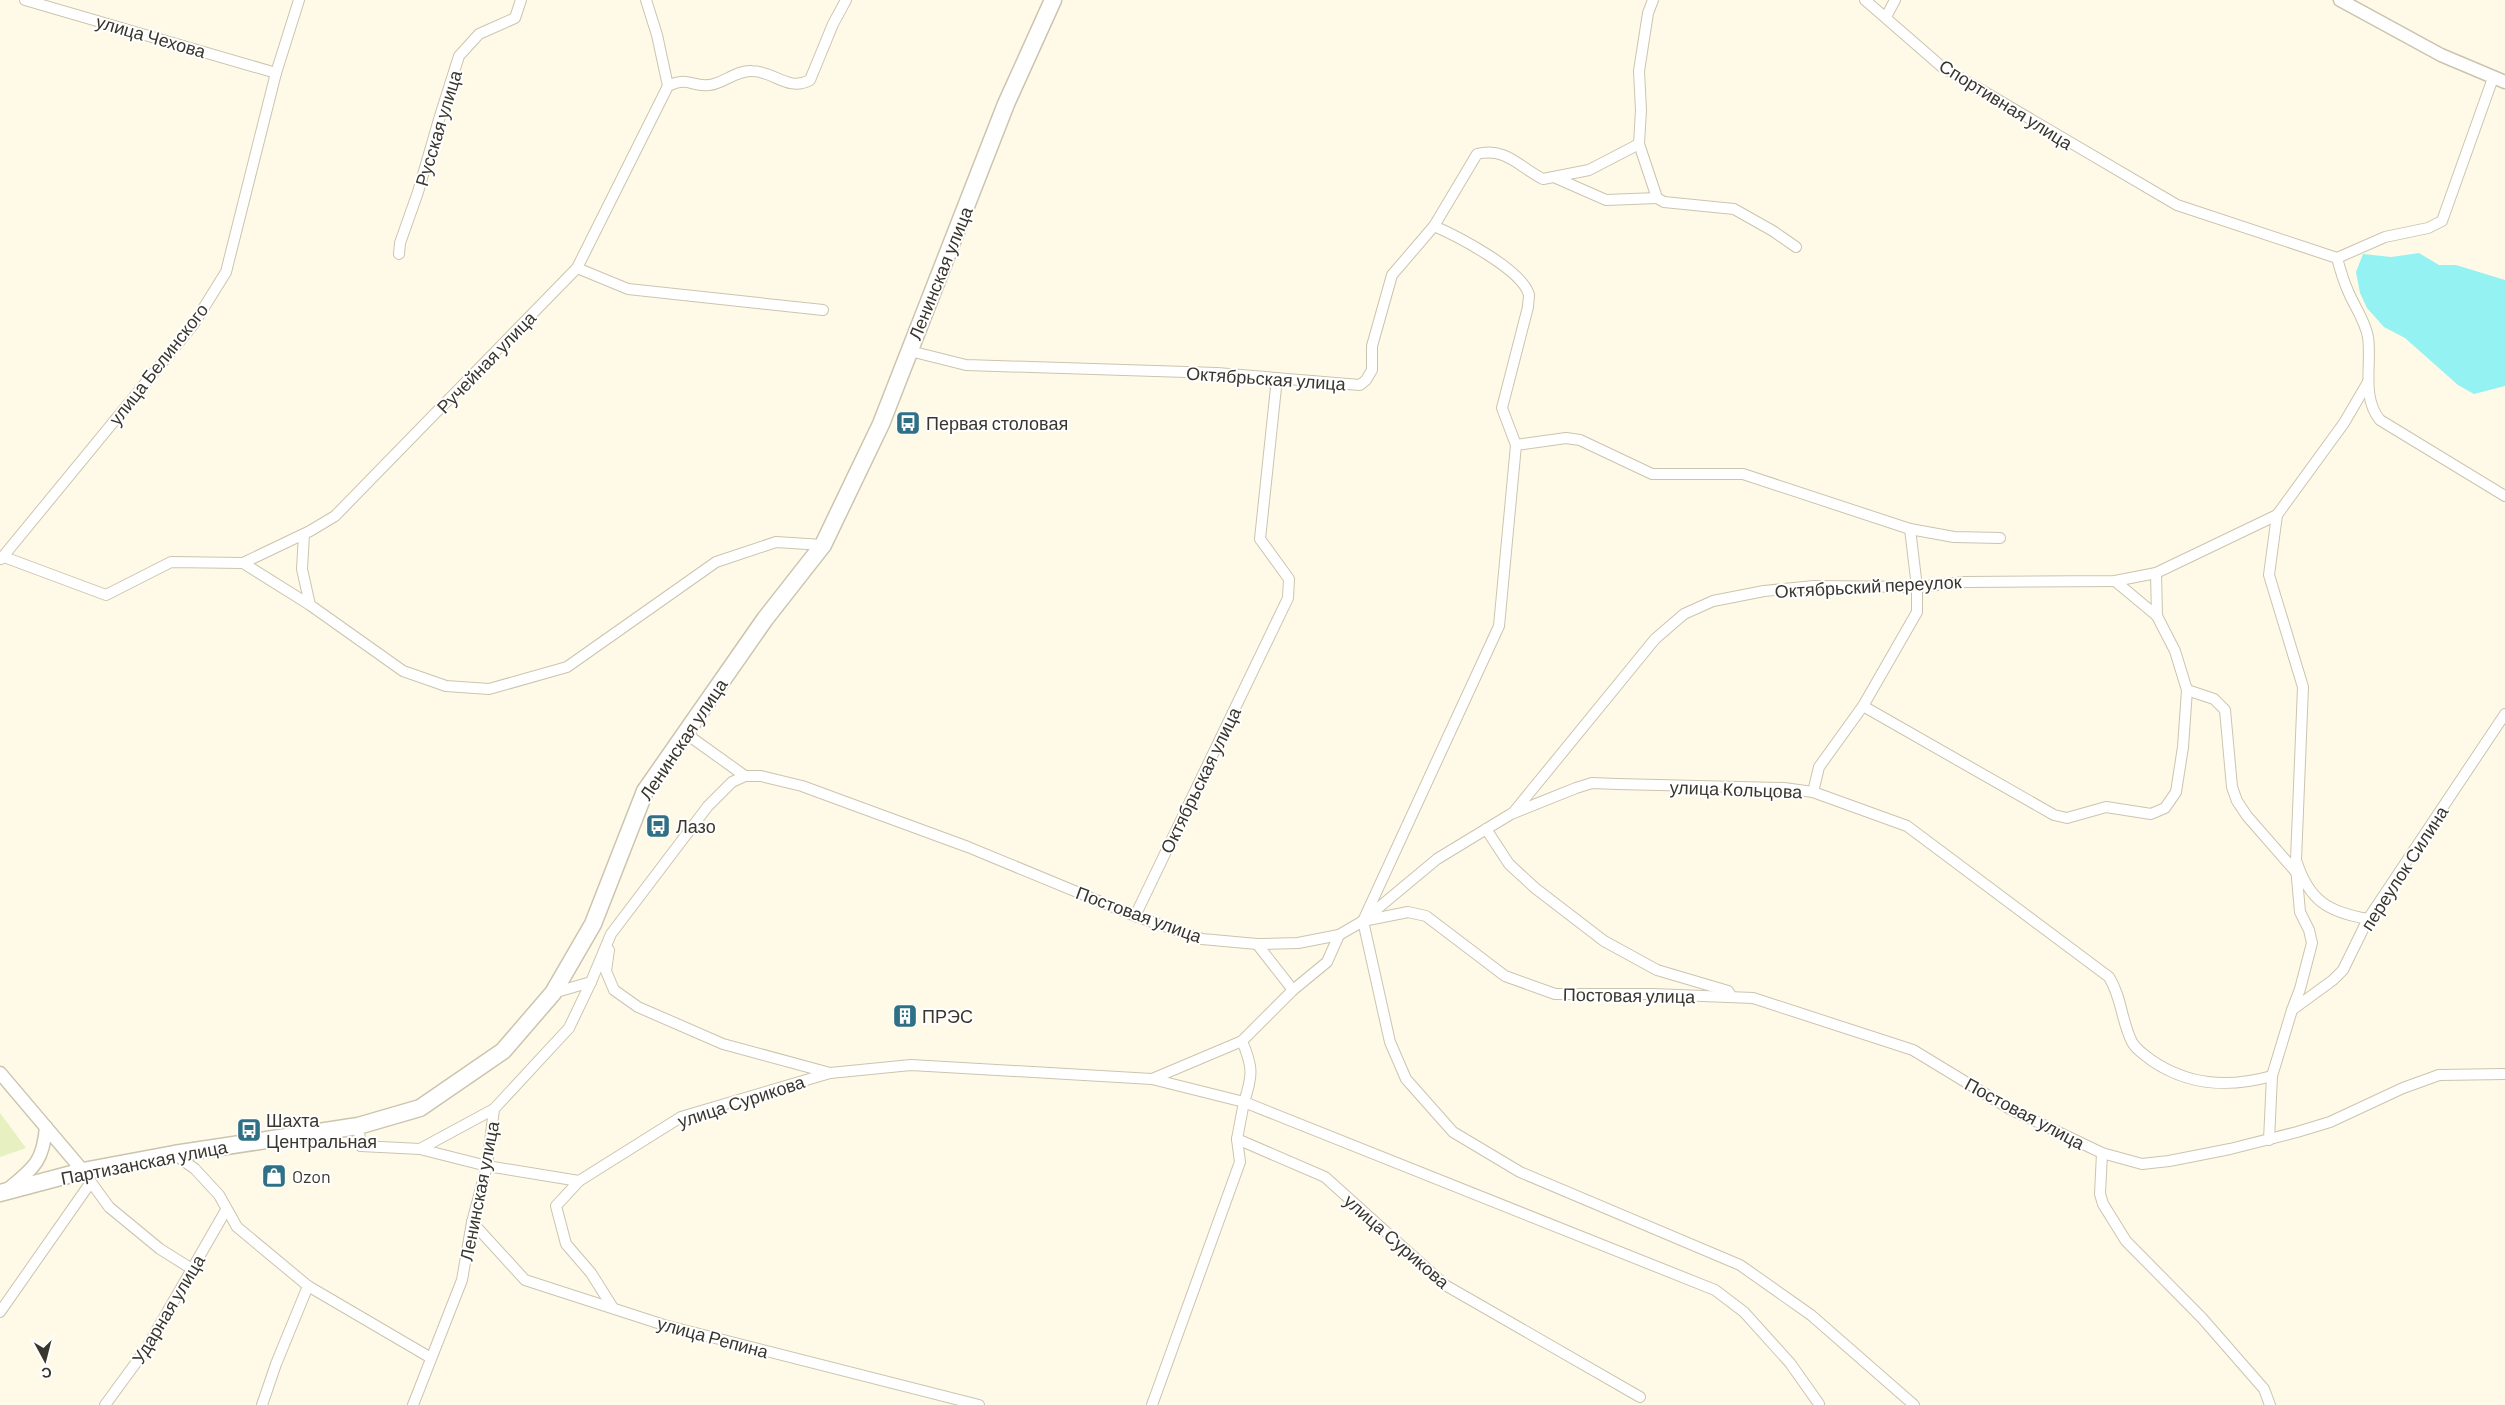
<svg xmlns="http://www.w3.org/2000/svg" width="2505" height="1405" font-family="Barlow,sans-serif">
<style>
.green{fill:#e6f0c0}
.water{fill:#94f2f2}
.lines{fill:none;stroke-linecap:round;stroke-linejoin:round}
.minor-casing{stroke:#cbc4af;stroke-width:12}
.tertiary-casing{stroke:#cbc4af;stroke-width:15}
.primary-casing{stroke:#cbc4af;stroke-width:19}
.minor{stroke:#fff;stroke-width:10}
.tertiary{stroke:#fff;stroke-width:12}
.primary{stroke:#fff;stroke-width:16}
.labels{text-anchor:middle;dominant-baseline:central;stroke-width:4;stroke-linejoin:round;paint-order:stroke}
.street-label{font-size:18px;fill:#39362d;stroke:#fff}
.poi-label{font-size:18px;fill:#39362d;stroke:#fff;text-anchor:start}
</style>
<rect width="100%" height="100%" fill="#fffae8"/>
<polygon class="green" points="0,1113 26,1148 0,1157"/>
<polygon class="water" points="2419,253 2439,265 2456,265 2505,280 2505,386 2474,394 2458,385 2405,338 2384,327 2367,308 2360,293 2356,272 2363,254 2391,257"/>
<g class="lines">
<defs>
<g id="minor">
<polyline points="25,0 276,73"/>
<polyline points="646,0 657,35 668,86"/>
<polyline points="1653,0 1648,13 1639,71 1641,110 1639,144 1657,198 1664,202 1734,209 1773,231 1796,247"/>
<polyline points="1865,0 1942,67 2177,205 2337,258"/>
<polyline points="1886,17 1895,0"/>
<path d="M2493 78 2442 221 2428 228 2385 237 2337 258C2340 269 2343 280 2348 291 2354 306 2365 320 2368 337 2372 364 2361 397 2380 420L2505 496"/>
<polyline points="1556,178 1606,200 1657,198"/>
<path d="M1434 226C1457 236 1523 270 1529 295 1529 298 1528 303 1528 307L1502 408 1516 445 1499 626 1363 921 1390 1042 1406 1079 1453 1132 1520 1172 1740 1265 1811 1315 1914 1405"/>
<polyline points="399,254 400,243 418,192 440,116 459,56 479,34 515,18 521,0"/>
<polyline points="577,268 628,289 823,310"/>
<path d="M910 351 966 365 1217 373 1360 385 1366 380 1372 370V346L1392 275 1434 226 1477 154C1506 147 1519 167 1543 179L1589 170 1639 144"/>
<path d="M2368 382 2344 423 2277 515 2269 575 2303 687 2296 860C2309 901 2328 912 2368 919"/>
<polyline points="1516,445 1566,438 1580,440 1652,474 1743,474 1910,529 1954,537 2000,538"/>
<polyline points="304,534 302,569 310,605 403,671 446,686 489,689 567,667 716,562 776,542 823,545"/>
<path d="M4 557 106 595 171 562 243 563 310 531 335 516 577 268 668 86C689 76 691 87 709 85 723 84 736 70 752 71 774 71 788 92 810 80L833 24 846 0"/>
<polyline points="1,559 193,325 226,272 276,73 299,0"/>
<polyline points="243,563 310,605"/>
<polyline points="2115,581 2157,616"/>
<polyline points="2187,690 2214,699 2225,710 2232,787 2237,801 2247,816 2296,872"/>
<polyline points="1863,706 2054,815 2067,818 2106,807 2151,814 2165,808 2176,792 2183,747 2187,690 2175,651 2157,616 2156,573"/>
<polyline points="685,733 745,776"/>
<polyline points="1813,792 1819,767 1863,706 1917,612 1917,587 1910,529"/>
<polyline points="1513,813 1655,639 1684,614 1713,601 1764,591 1814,586 1917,587 1965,582 2115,581 2156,573 2277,515"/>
<polyline points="1486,829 1509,864 1535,888 1604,941 1657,970 1728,991 1732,997"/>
<polyline points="1135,916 1288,598 1289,579 1260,539 1277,378"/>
<path d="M1365 919 1437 859 1511 814 1576 788 1592 783 1617 784 1784 788 1813 792 1907 826 2109 977C2122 998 2121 1020 2132 1042 2136 1050 2144 1054 2151 1060 2189 1086 2229 1088 2272 1076"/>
<path d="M1257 944 1293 990 1242 1041C1253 1067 1253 1075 1244 1102L1715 1290 1744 1312 1790 1363 1819 1404"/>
<polyline points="609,950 606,971 614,990 638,1007 723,1044 830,1073"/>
<polyline points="1293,990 1327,962 1339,935"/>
<polyline points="553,993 591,982"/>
<polyline points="2292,1010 2333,980 2343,970 2368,919 2505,714"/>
<polyline points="1242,1041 1152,1079 1244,1102 1237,1139 1325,1177 1445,1285 1640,1397"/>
<polyline points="358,1126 361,1146 420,1149 487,1166 579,1181 681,1117 830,1073 911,1065 1152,1079"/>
<polyline points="2269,1140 2272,1076 2292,1010 2300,989 2312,943 2309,930 2300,912 2296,867"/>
<polyline points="420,1149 494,1109"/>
<polyline points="2102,1153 2100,1194 2103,1204 2126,1241 2202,1318 2264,1389 2270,1405"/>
<polyline points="174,1154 195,1169 219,1195 237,1227 308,1286 431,1358"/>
<polyline points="88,1178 109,1207 160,1249 192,1269"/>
<polyline points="579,1181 556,1206 566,1244 591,1273 613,1308"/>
<polyline points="472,1222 525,1280 664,1325 979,1405"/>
<polyline points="0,1312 91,1182"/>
<polyline points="105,1405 146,1349 226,1210"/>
<polyline points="262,1405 276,1364 308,1286"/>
<polyline points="413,1405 462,1280 472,1222 487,1166 494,1109 569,1028 591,982 611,934 708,806 732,782 745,776 761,776 802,786 968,847 1135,916 1202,939 1257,944 1298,943 1339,935 1363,921 1408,912 1426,916 1505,976 1555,994 1653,994 1753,998 1913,1050 2010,1109 2102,1153 2142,1164 2169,1161 2230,1149 2297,1132 2330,1122 2403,1088 2439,1075 2505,1074"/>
<polyline points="1152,1405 1240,1162 1237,1139"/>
</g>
<g id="tertiary">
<polyline points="2340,0 2441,55 2505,82"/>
<polyline points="0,1073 83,1171"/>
<path d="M7 1190C33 1168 43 1163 46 1127"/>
</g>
<polyline id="primary" points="0,1193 83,1171 174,1154 358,1126 420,1108 503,1051 553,993 593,924 645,791 765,619 823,545 881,424 1006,104 1053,0"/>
</defs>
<use href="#minor" class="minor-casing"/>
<use href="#tertiary" class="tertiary-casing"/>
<use href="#primary" class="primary-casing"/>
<use href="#minor" class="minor"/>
<use href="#tertiary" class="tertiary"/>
<use href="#primary" class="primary"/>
</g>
<defs>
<symbol id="bus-square" viewBox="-11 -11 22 22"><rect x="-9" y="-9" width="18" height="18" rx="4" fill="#2f7084" stroke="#fff"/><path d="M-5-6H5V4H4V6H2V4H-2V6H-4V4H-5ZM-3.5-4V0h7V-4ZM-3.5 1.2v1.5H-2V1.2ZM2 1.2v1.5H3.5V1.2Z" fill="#fff"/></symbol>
<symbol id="building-square" viewBox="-11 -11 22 22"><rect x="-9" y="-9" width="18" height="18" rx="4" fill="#2f7084" stroke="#fff"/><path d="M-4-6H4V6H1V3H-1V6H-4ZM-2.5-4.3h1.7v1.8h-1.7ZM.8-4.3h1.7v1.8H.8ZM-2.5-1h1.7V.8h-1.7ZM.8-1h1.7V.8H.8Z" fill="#fff"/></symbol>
<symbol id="shop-square" viewBox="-11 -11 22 22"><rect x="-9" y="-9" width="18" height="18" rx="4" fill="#2f7084" stroke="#fff"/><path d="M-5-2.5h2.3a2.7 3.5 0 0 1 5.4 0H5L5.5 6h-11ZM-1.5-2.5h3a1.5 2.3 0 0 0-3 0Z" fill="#fff"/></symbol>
</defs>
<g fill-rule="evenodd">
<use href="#bus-square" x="894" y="409" width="28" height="28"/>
<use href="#bus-square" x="644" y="812" width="28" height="28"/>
<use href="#building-square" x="891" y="1002" width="28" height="28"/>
<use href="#bus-square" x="235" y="1116" width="28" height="28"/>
<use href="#shop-square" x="260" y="1162" width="28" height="28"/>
</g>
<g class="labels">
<g class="street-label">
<text transform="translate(151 36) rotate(16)">улица Чехова</text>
<text transform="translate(2006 104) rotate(32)">Спортивная улица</text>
<text transform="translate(438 128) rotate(-73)">Русская улица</text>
<text transform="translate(940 273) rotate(-68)">Ленинская улица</text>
<text transform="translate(486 362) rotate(-46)">Ручейная улица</text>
<text transform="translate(158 364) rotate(-52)">улица Белинского</text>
<text transform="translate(1266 378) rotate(4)">Октябрьская улица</text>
<text transform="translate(1868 586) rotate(-3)">Октябрьский переулок</text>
<text transform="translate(683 739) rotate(-56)">Ленинская улица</text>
<text transform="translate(1200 780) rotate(-64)">Октябрьская улица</text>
<text transform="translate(1736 789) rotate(2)">улица Кольцова</text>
<text transform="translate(2404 868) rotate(-57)">переулок Силина</text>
<text transform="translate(1139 914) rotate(20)">Постовая улица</text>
<text transform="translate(1629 995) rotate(1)">Постовая улица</text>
<text transform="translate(741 1101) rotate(-18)">улица Сурикова</text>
<text transform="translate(2025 1113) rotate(28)">Постовая улица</text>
<text transform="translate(144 1162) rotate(-11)">Партизанская улица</text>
<text transform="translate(479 1191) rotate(-79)">Ленинская улица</text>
<text transform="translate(1397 1241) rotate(41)">улица Сурикова</text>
<text transform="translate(168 1309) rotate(-59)">Ударная улица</text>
<text transform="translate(713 1337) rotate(15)">улица Репина</text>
</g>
<g class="poi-label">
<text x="926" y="423">Первая столовая</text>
<text x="676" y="826">Лазо</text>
<text x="922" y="1016">ПРЭС</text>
<text x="266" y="1120">Шахта<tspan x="266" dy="21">Центральная</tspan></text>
<text x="292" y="1176">Ozon</text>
</g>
</g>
<g transform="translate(45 1360) rotate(173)" stroke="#ffffff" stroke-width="4" paint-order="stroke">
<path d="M0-4L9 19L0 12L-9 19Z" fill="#39362d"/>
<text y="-8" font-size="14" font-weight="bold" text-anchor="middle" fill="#39362d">С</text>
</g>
</svg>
